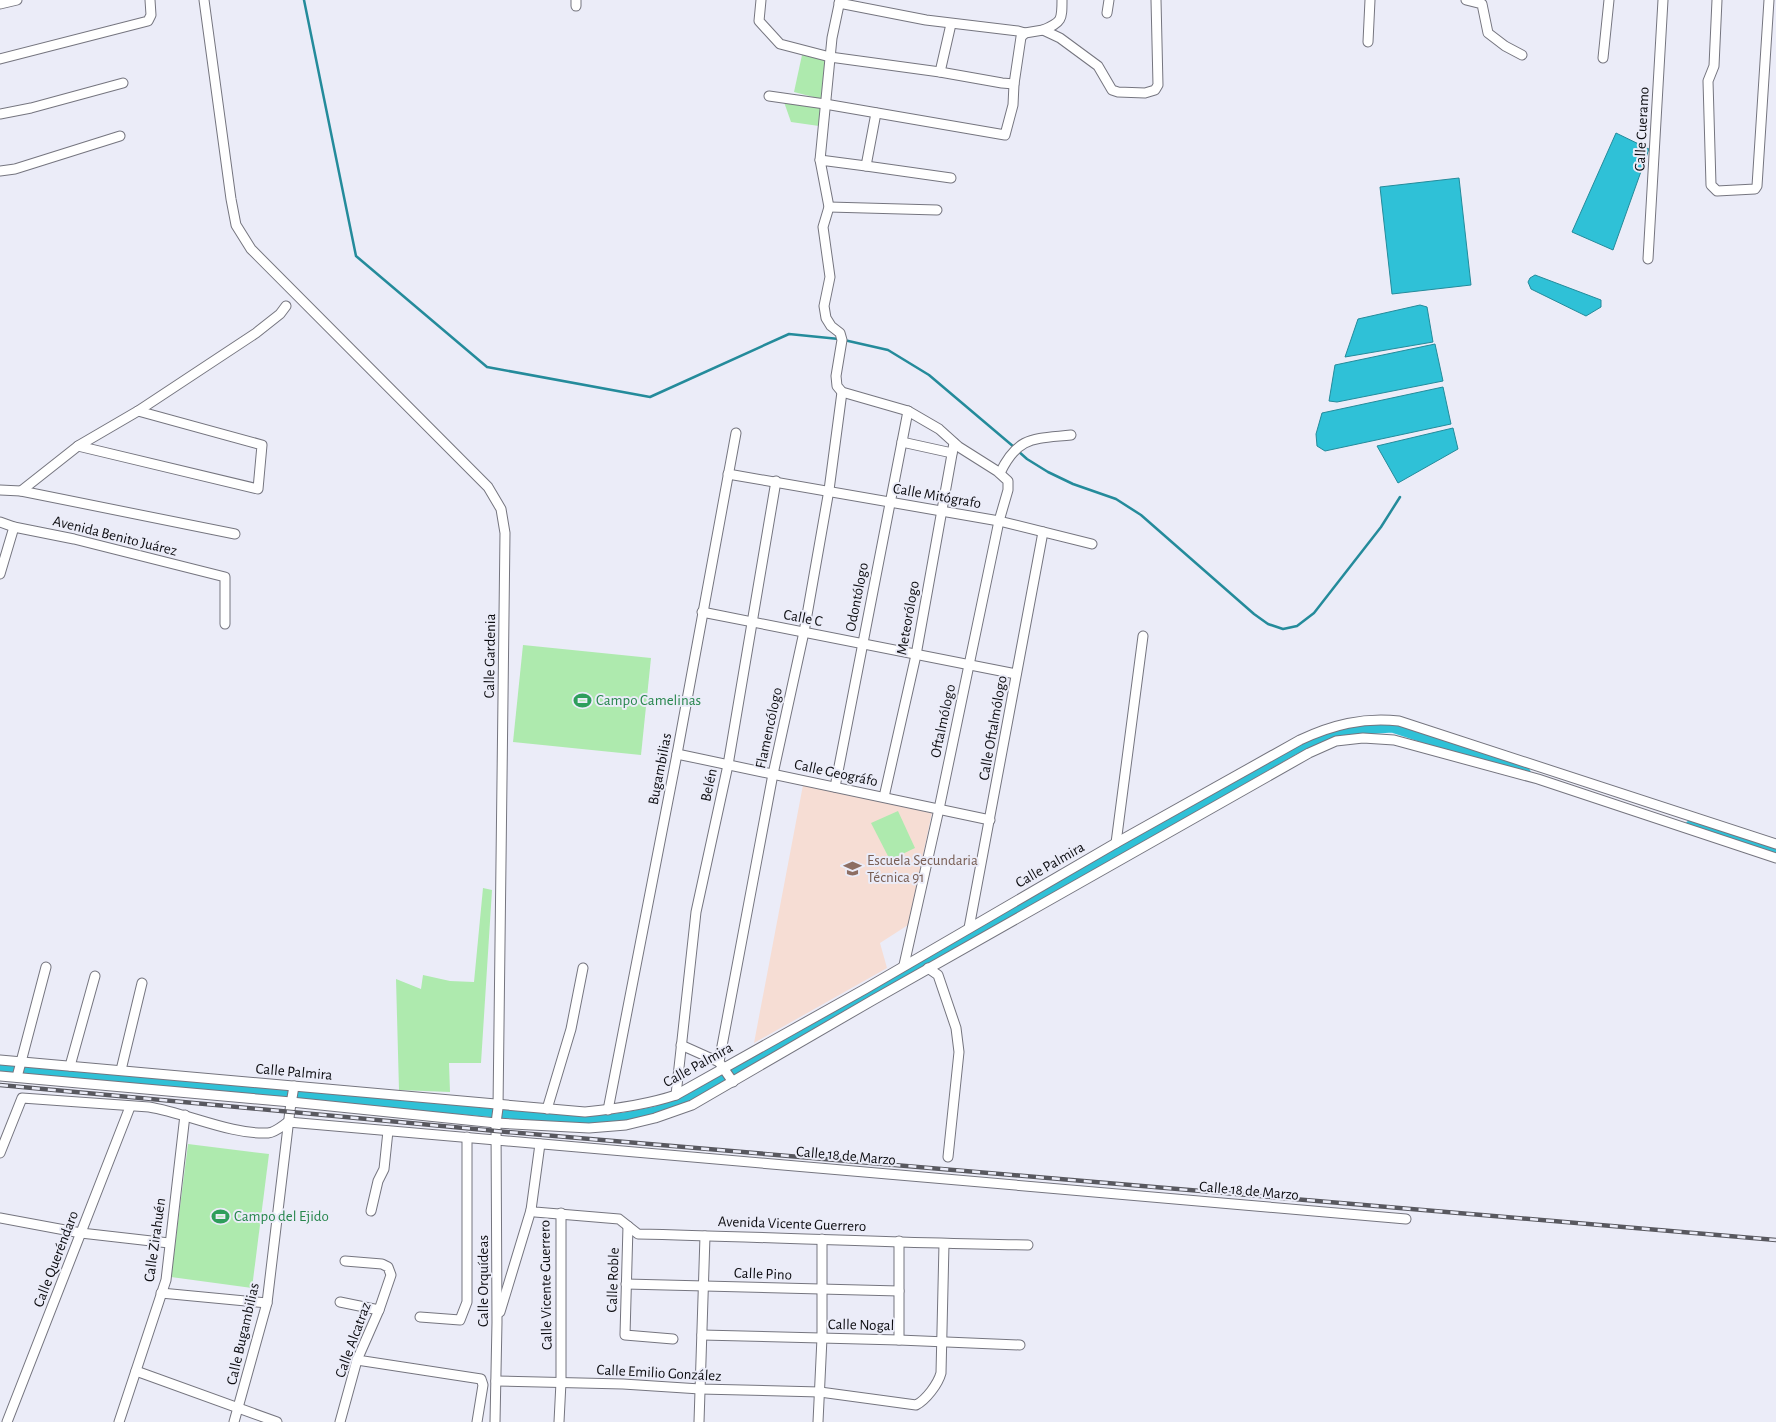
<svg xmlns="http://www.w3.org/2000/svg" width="1776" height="1422" font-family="'Alegreya Sans',sans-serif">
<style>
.education{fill:#f6ddd4}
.green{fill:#aeeaae}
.water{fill:#2fc1d7;stroke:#248b9b}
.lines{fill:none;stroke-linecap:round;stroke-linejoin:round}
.stream{stroke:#248b9b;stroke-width:2.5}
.canal{stroke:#2fc1d7;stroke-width:9}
.street-casing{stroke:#75757f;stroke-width:11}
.street{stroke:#fff;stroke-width:9}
.rail-casing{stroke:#58585f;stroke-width:4.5}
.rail{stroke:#ebecf8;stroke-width:2.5;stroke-dasharray:8;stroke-linecap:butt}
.labels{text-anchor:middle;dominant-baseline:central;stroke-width:4;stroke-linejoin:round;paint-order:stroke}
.street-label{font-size:15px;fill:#0c0c10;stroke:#ebecf8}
.leisure-label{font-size:15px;fill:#27864d;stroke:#ebecf8;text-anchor:start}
.education-label{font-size:15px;fill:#785e54;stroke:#ebecf8;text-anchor:start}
</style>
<rect width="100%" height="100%" fill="#ebecf8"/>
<polygon class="education" points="803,785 932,813 908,925 880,943 887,968 754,1043"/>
<g class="green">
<polygon points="802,55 825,59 821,99 794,92"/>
<polygon points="784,102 822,108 819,126 791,122"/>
<polygon points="523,645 651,658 641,755 513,742"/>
<polygon points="898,811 915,848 890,860 871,823"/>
<polygon points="483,888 492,890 481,1063 449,1063 450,1092 399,1090 396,979 421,989 423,975 450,981 474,982"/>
<polygon points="188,1144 269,1154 252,1288 171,1277"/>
</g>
<g class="water">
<polygon points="1616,133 1649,149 1613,250 1572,232"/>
<polygon points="1459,178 1471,285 1392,294 1380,187"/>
<polygon points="1535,275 1601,300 1601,307 1586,316 1531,289 1528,282 1530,278"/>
<polygon points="1420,305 1427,307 1433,342 1345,357 1358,319"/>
<polygon points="1435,344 1443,381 1337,402 1329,401 1335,365"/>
<polygon points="1443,387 1451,424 1325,451 1317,446 1316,434 1322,413"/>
<polygon points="1453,428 1458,449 1398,483 1377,446"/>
</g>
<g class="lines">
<g class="stream">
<polyline points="304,0 356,256 487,367 650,397 789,334 839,339"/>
<polyline points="844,340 888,350 929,375 1014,447"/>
<polyline points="1018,451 1027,459 1048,472 1073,484 1116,499 1141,515 1254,614 1268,624 1283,629 1297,626 1314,613 1381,527 1400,497"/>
</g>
<g class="canal">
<polyline points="1690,825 1776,853"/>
<polyline points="0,1069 586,1121 624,1117 656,1111 683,1100 1293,751 1335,732 1392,728 1526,772"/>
</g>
<defs>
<g id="street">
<polyline points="204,0 231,199 236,225 251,249 488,487 501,509 505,533 498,1108 496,1123 497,1322 495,1422"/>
<polyline points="761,0 759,21 780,44 830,57 940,72 1002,83 1014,84"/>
<polyline points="1466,0 1482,4 1488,33 1505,46 1522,55"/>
<polyline points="1717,0 1714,66 1708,81 1711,185 1717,191 1755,189 1757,186 1769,0"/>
<polyline points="839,3 926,20 1018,31 1025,33 1043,30 1060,38 1098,66 1112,90 1118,92 1145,93 1155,90 1158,85 1156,0"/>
<polyline points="0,4 17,0"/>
<polyline points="576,6 576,0"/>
<polyline points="1107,13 1109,0"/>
<path d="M1043 30C1062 22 1062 20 1062 0"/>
<polyline points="1368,42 1370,0"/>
<polyline points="1603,58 1609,0"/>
<polyline points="0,59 148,21 151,15 150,0"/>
<polyline points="940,72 951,24"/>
<polyline points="769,96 825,104 1005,135 1013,105 1014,84 1021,37 1025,33"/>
<polyline points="876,113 866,166 820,160 829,207 823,227 830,277 824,306 826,318 831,326 840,333 842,340 836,376 837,386 842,392 908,411 939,429 959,447 997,471 1008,481 1008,490 999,521 939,809 904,965"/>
<polyline points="0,114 31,108 123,83"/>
<polyline points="820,160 832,38 840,0"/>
<polyline points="866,166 951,178"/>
<polyline points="0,171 15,169 120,136"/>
<polyline points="829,207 937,210"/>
<polyline points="1648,259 1663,0"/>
<polyline points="902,442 952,453"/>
<polyline points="78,446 258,489 262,445 138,411"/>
<path d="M1000 473C1018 436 1033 439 1071 435"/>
<polyline points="728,474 999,521 1092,544"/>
<polyline points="0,490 21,491 235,534"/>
<polyline points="21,491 78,446 138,411 256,333 280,314 286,306"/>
<polyline points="0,522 14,527 74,539 225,577 225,624"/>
<polyline points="0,574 14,527"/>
<polyline points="702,612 1016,674"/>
<polyline points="677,754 990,820"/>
<polyline points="835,787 908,411"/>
<polyline points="884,797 916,655 954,443"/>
<polyline points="1116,843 1143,636"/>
<polyline points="969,928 1043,532"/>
<polyline points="928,968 938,975 956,1028 959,1052 948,1157"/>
<polyline points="681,1045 719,1062"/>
<path d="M0 1060 585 1112C616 1109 646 1105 676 1095L865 989 1116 843 1300 740C1332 725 1363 717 1399 721L1776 844"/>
<polyline points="70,1066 95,976"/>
<polyline points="121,1070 142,983"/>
<polyline points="0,1076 291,1102 496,1123 589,1128 626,1125 655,1118 692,1105 873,1000 1309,753 1336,741 1363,738 1394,740 1538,779 1776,858"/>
<polyline points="17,1077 46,967"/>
<polyline points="733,1082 719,1062 773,774 804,632 829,490 842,392"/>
<polyline points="676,1095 696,912 728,765 776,481"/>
<polyline points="547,1109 571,1029 583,968"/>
<polyline points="608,1110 677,754 736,433"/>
<path d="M0 1153 22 1098 149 1107C186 1113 232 1135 268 1133 276 1132 282 1126 288 1122L1406 1219"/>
<path d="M531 1210 535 1212 619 1219 638 1234C768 1237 898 1243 1028 1245"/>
<polyline points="371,1211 378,1181 384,1169 388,1131"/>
<polyline points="0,1218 81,1233 169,1243"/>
<polyline points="628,1226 625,1335 673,1339"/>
<polyline points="626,1284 899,1291"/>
<polyline points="161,1293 267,1303"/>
<polyline points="340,1302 379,1310"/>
<polyline points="500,1312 531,1210 540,1144"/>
<polyline points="420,1317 460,1320 467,1302 467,1137"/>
<polyline points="702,1335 899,1340 1020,1345"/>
<polyline points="899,1340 899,1241"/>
<polyline points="357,1360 481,1379 483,1385 477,1422"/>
<polyline points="136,1371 277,1422"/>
<path d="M496 1381 623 1384 700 1389 820 1392 916 1405C926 1400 938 1384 941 1373L944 1244"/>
<polyline points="7,1422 130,1107"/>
<polyline points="119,1422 166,1280 185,1115"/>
<polyline points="234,1422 267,1303 290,1110 294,1086"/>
<polyline points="340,1422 357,1360 379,1310 391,1275 388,1267 382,1264 345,1261"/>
<polyline points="559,1422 561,1382 561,1213"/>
<polyline points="699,1422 705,1236"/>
<polyline points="818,1422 822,1338 822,1239"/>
</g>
</defs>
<use href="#street" class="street-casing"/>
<use href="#street" class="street"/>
<defs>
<polyline id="rail" points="0,1085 496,1131 1776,1240"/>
</defs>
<use href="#rail" class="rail-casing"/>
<use href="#rail" class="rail"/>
</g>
<defs>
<symbol id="stadium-bare" viewBox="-9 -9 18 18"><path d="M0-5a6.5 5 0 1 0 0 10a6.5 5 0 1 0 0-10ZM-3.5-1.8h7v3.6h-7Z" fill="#2e9e5b" stroke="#ebecf8" stroke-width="2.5" paint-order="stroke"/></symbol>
<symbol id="school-bare" viewBox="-9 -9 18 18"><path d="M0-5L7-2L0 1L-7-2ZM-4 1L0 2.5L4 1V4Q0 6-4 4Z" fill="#8d6e63" stroke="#ebecf8" stroke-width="2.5" paint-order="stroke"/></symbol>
</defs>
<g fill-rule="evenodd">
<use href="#stadium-bare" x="570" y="688" width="25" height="25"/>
<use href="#school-bare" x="840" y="856" width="25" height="25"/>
<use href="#stadium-bare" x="208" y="1204" width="25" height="25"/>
</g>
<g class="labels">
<g class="street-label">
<text transform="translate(1642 129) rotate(-87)">Calle Cueramo</text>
<text transform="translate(937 496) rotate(10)">Calle Mitógrafo</text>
<text transform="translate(115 536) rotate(14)">Avenida Benito Juárez</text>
<text transform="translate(857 597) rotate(-79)">Odontólogo</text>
<text transform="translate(803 618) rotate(11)">Calle C</text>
<text transform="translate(908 618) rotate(-80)">Meteorólogo</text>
<text transform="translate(490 656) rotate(-89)">Calle Gardenia</text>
<text transform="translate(943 721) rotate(-78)">Oftalmólogo</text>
<text transform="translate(769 728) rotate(-78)">Flamencólogo</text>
<text transform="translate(993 728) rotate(-80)">Calle Oftalmólogo</text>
<text transform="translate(660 769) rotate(-79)">Bugambilias</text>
<text transform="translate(836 773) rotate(12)">Calle Geográfo</text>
<text transform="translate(709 785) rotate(-78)">Belén</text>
<text transform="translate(1050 865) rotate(-30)">Calle Palmira</text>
<text transform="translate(698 1065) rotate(-29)">Calle Palmira</text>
<text transform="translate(294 1072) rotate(5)">Calle Palmira</text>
<text transform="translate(846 1156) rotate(5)">Calle 18 de Marzo</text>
<text transform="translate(1249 1191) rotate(5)">Calle 18 de Marzo</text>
<text transform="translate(792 1224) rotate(2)">Avenida Vicente Guerrero</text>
<text transform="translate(155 1240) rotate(-82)">Calle Zirahuén</text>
<text transform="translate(56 1259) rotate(-69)">Calle Queréndaro</text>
<text transform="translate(763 1274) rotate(2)">Calle Pino</text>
<text transform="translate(613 1280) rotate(-88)">Calle Roble</text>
<text transform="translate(483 1281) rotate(-90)">Calle Orquídeas</text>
<text transform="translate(546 1285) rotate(-91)">Calle Vicente Guerrero</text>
<text transform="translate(861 1325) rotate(1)">Calle Nogal</text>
<text transform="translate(243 1334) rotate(-77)">Calle Bugambilias</text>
<text transform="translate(353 1340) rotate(-70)">Calle Alcatraz</text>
<text transform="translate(659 1373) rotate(3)">Calle Emilio González</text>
</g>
<g class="leisure-label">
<text x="596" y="700">Campo Camelinas</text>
<text x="234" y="1216">Campo del Ejido</text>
</g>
<g class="education-label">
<text x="867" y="860">Escuela Secundaria<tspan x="867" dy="17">Técnica 91</tspan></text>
</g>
</g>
</svg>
